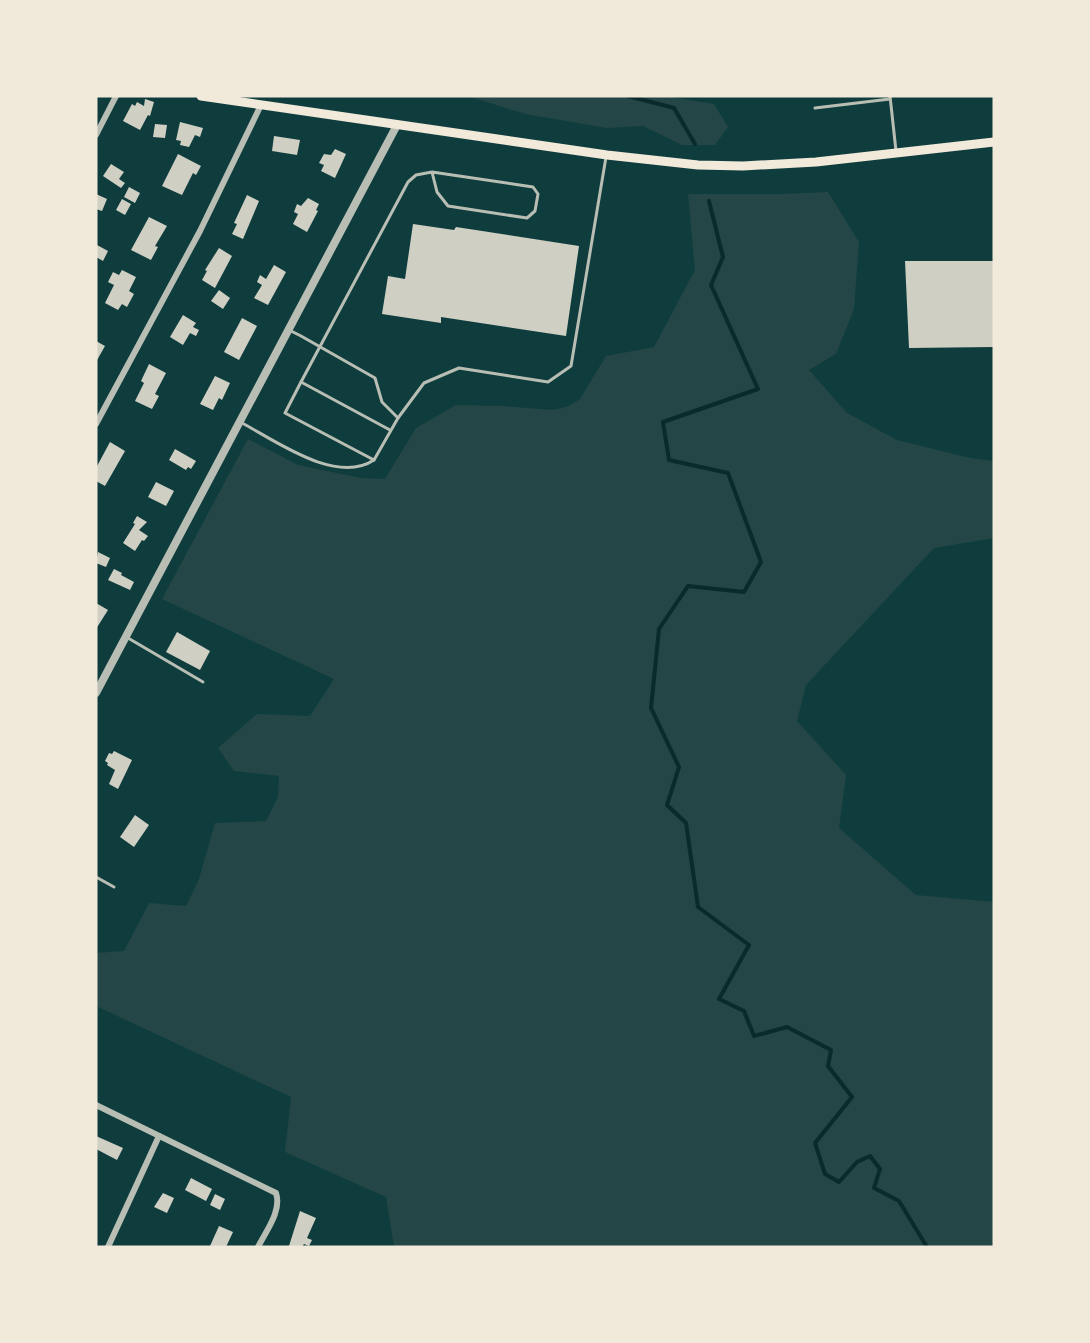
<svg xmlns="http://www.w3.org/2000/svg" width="1090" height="1343" font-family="Raleway,sans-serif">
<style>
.green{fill:#244646}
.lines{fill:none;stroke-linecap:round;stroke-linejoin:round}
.stream{stroke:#0a2a2b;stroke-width:4}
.building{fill:#cfcfc3}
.service{stroke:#b8beb3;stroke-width:3}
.minor{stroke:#b8beb3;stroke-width:6}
.tertiary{stroke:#b8beb3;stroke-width:8}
.secondary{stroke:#f1e9da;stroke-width:9}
</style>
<rect width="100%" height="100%" fill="#0f3d3e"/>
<g class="green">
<polygon points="467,96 665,96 714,104 728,127 715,145 682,145 643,126 607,128 525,114"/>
<polygon points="828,192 859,242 854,309 836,354 809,370 847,413 897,440 970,458 994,461 994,538 934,548 806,685 797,721 846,775 839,828 916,895 994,902 994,1247 394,1247 386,1197 285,1152 291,1097 96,1006 96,953 124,951 149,903 186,906 199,879 215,823 266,821 278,797 279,776 234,771 218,748 257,714 310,716 334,679 162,599 248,439 298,465 361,478 385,479 416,428 456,405 502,406 554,410 569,406 580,399 606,356 654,347 695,270 688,194 785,194"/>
</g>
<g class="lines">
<g class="stream">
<polyline points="628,96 674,108 695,144"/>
<polyline points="709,201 723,257 711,285 758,389 663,422 669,460 728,473 761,562 744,592 688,586 659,629 651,708 679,767 667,805 686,823 698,907 749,945 719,999 744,1011 754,1036 787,1027 831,1050 828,1066 852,1097 815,1143 825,1174 839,1182 857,1162 870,1156 880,1169 874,1188 899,1201 927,1247"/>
</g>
</g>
<g class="building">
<polygon points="145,99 154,102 150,116 148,115 140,130 123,121 132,104 135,106 137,102 144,106"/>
<polygon points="180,122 203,128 200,137 195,135 189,147 180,145 181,141 176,140"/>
<polygon points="155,124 167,125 165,138 153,137"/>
<polygon points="274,136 300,140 297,155 272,151"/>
<polygon points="335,149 346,154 335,178 321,171 324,165 319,163 324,154 331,155"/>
<polygon points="178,154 201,166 196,175 193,173 182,195 162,186"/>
<polygon points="111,164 124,172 119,179 125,183 121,188 103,176"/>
<polygon points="129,187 140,193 135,203 124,197"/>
<polygon points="96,194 107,199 102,211 96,209"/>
<polygon points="247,195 259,201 243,239 232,234 237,224 234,223"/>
<polygon points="308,198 319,204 316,210 318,211 307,232 293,224 298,214 294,212 297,204 301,206"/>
<polygon points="122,199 131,204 125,215 116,210"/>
<polygon points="149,217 167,226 155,246 158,247 151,260 131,250"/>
<polygon points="413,224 454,230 456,227 579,246 566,336 441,317 441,323 382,314 388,276 405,279"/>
<polygon points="97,245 108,251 103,261 96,257"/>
<polygon points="219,248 232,256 215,288 202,280 207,271 205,270"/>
<polygon points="905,261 994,261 994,347 909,348"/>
<polygon points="274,265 286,272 268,305 254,298 262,285 257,282 260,275 266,279"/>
<polygon points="122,270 136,277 129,291 134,294 127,307 122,304 118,310 105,303 114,285 108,282 113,272 119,275"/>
<polygon points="219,290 230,298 223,309 211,301"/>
<polygon points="183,315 196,323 193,327 199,330 196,336 190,333 183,345 170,337"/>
<polygon points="242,318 257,326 239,360 224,352"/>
<polygon points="96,341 105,346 96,362"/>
<polygon points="149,364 166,373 155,394 159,396 152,409 135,401 144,383 141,381"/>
<polygon points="215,376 230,383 222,400 219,398 213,410 200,404"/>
<polygon points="110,442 125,451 105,486 96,481 96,468"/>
<polygon points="175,449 196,461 191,469 188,467 186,470 169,460"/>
<polygon points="156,482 174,491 166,506 148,497"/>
<polygon points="137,516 147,522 139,530 148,536 144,541 142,540 135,551 123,543 135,524 133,523"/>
<polygon points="98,552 110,558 106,567 96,563"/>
<polygon points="114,569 122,573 121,575 134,582 130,590 108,580"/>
<polygon points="96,603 108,610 96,629"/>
<polygon points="177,632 210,651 200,670 166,652"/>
<polygon points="114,751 132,760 118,789 109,784 115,770 107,765 108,763 105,761 109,753 112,754"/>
<polygon points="135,815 149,825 134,847 120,837"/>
<polygon points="96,1136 123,1148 117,1160 96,1149"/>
<polygon points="191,1178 212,1189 206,1201 185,1190"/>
<polygon points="163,1193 174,1198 167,1213 154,1207"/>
<polygon points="215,1194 225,1199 220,1210 210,1205"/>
<polygon points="300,1211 316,1218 307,1238 312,1240 309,1246 304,1244 302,1247 291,1247 289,1246"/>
<polygon points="219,1226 233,1232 226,1247 210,1246"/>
</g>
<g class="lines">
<g class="service">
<polyline points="890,96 896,151"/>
<polyline points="815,108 890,99"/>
<polyline points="291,331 301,336 375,378 382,402 398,418 374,460 285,413 301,382 408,182 416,175 432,172 533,187 538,194 535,211 527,218 448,206 437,192 432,172"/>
<polyline points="301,382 390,430"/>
<polyline points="398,418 424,383 459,368 548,382 571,366 606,157"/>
<path d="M242 423C276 441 336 485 374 460"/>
<polyline points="128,638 203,682"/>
<polyline points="96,877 114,887"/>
</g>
<g class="minor">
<polyline points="96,135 116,96"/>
<polyline points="96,424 200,231 261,105"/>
<path d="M96 1105 276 1193C282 1211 266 1231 258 1247"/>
<polyline points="108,1247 159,1136"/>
</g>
<polyline class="tertiary" points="96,693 397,125"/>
<polyline class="secondary" points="201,96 607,155 698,165 743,166 816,162 994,142"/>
</g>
<rect width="1090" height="1343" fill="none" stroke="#f1e9da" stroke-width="195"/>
</svg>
